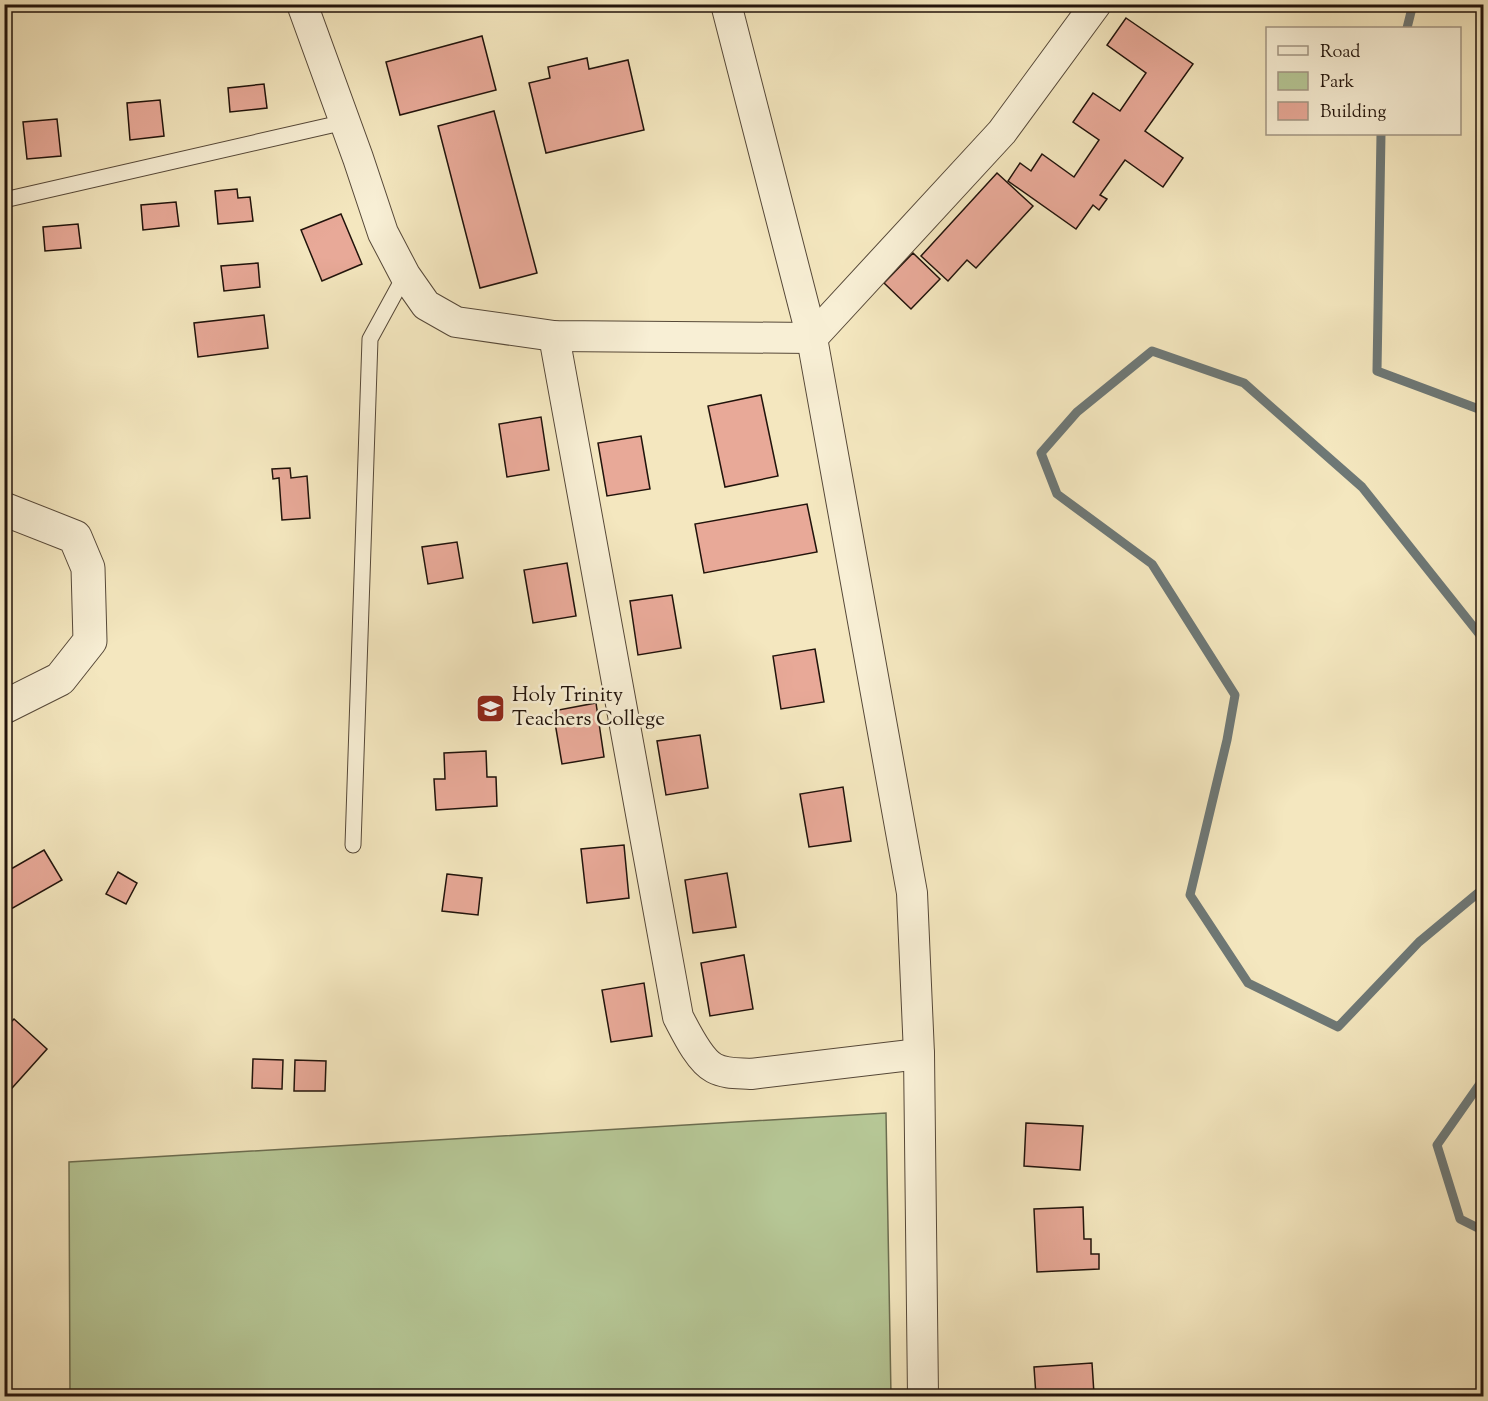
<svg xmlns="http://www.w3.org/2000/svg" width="1488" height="1401" font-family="'Sorts Mill Goudy',serif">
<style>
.green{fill:#b6c796;stroke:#6c6d50;stroke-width:1.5}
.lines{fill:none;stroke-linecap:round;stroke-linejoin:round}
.stream{stroke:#6e7876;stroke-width:9}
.building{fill:#e8a998;stroke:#21130b;stroke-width:1.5}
.service-casing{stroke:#564838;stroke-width:17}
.minor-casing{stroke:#564838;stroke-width:32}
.tertiary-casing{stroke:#564838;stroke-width:35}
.service{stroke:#f8efd5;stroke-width:15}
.minor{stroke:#f8efd5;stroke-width:30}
.tertiary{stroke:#f8efd5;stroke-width:33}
.labels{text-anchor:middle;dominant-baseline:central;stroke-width:5;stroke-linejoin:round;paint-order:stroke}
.poi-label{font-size:21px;fill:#21130b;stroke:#f8efd5;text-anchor:start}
</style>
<rect width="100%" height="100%" fill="#f4e7bf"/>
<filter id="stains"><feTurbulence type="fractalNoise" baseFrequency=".00333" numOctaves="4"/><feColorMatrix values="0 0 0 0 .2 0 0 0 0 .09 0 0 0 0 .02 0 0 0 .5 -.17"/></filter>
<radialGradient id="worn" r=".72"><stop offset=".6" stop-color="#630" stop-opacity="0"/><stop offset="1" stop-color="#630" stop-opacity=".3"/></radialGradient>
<polygon class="green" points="886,1113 891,1396 70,1396 69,1162"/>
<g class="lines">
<g class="stream">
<polyline points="1407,28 1413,4"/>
<polyline points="1381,134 1377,371 1484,411"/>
<polyline points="1484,640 1362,487 1244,383 1152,351 1077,412 1041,453 1057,494 1152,564 1235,695 1227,740 1190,895 1248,983 1338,1027 1419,942 1484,888"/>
<polyline points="1484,1078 1437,1145 1460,1219 1484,1231"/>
</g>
</g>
<g class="building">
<polygon points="1126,18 1193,64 1145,131 1183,158 1163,187 1125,160 1100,195 1107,199 1099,210 1093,205 1076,229 1008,181 1020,163 1031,171 1042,154 1074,177 1099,140 1073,122 1093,93 1120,111 1146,73 1107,45"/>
<polygon points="482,36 496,90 400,115 386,62"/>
<polygon points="587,58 589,69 628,60 644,130 546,153 529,83 550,78 548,67"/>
<polygon points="264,84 267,108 230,112 228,88"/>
<polygon points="160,100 164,136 130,140 127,103"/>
<polygon points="494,111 537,273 480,288 438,126"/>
<polygon points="57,119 61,156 27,159 23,122"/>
<polygon points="997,173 1033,206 976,268 967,260 948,281 921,256"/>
<polygon points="237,189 238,198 250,197 253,221 218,224 215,191"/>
<polygon points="176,202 179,226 143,230 141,205"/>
<polygon points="341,214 362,264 322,281 301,230"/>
<polygon points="78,224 81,248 45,251 43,227"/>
<polygon points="4,234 8,234 10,258 4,259"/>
<polygon points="913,253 940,279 911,309 884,283"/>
<polygon points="258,263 260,287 224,291 221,266"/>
<polygon points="264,315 268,348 198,357 194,323"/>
<polygon points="761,395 778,476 725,487 708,406"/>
<polygon points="541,417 549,470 507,477 499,424"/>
<polygon points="641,436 650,489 607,496 598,443"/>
<polygon points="290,468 291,478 307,476 310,518 282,520 279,478 273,479 272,469"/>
<polygon points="807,504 817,552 704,573 695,524"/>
<polygon points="457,542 463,578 428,584 422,547"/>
<polygon points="567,563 576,616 533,623 524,570"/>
<polygon points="672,595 681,648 638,655 630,601"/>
<polygon points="815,649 824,702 781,709 773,656"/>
<polygon points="596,703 604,757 562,764 553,711"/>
<polygon points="700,735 708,788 666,795 657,741"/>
<polygon points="486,751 487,777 496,777 497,806 436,810 434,779 445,779 444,753"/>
<polygon points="843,787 851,841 809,847 800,794"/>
<polygon points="624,845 629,898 587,903 581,849"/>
<polygon points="44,850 62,880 4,913 4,873"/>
<polygon points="118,872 137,883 126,904 106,894"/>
<polygon points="727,873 736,927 693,933 685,880"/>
<polygon points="447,874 482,878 478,915 442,911"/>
<polygon points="744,955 753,1009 710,1016 701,963"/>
<polygon points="644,983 652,1036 611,1042 602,990"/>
<polygon points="14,1019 47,1049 4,1097 4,1029"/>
<polygon points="253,1059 283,1060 282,1089 252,1088"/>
<polygon points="295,1060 326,1061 325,1091 294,1091"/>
<polygon points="1026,1123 1083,1126 1080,1170 1024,1166"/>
<polygon points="1083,1207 1084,1239 1091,1239 1091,1254 1099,1254 1099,1269 1037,1272 1034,1209"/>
<polygon points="1092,1363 1094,1394 1089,1394 1089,1396 1036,1396 1034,1367"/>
</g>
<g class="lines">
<defs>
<g id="service">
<polyline points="4,200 345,122"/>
<polyline points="353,845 370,339 405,275"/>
</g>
<g id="minor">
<polyline points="302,4 358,158 383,233 405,275 426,305 456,322 554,336 812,338 1002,132 1096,4"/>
<polyline points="726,4 812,338 912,893 919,1054 923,1396"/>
<path d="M554 336 678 1017C686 1032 699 1060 714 1068 725 1074 739 1073 751 1074L919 1054"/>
</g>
<polyline id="tertiary" points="4,509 75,537 88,568 90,641 60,679 4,707"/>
</defs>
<use href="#service" class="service-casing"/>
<use href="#minor" class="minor-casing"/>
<use href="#tertiary" class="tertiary-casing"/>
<use href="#service" class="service"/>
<use href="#minor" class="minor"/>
<use href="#tertiary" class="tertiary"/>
</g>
<defs>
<symbol id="university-square" viewBox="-11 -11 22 22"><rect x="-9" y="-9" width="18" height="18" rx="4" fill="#8f2418" stroke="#f8efd5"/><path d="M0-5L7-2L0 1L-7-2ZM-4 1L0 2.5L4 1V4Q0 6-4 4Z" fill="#fff"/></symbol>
</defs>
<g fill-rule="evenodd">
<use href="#university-square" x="474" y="692" width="33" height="33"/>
</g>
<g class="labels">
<g class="poi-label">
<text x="512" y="696">Holy Trinity<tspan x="512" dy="24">Teachers College</tspan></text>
</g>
</g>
<rect width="1488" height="1401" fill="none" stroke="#f4e7bf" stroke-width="24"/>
<rect x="6" y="6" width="1476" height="1389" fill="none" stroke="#21130b" stroke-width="3"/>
<rect x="12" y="12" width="1464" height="1377" fill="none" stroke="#21130b" stroke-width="1.5"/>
<rect x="1266" y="27" width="195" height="108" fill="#f8efd5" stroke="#a29784" stroke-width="1.5"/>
<rect x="1278" y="46" width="30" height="9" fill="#f8efd5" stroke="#a29784" stroke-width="1.5"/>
<text x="1320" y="57" font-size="18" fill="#21130b">Road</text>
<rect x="1278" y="72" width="30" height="18" fill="#b6c796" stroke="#a29784" stroke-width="1.5"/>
<text x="1320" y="87" font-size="18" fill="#21130b">Park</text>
<rect x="1278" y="102" width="30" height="18" fill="#e8a998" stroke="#a29784" stroke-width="1.5"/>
<text x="1320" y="117" font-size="18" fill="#21130b">Building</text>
<rect width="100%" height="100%" filter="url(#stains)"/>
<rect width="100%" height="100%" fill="url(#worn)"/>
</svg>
